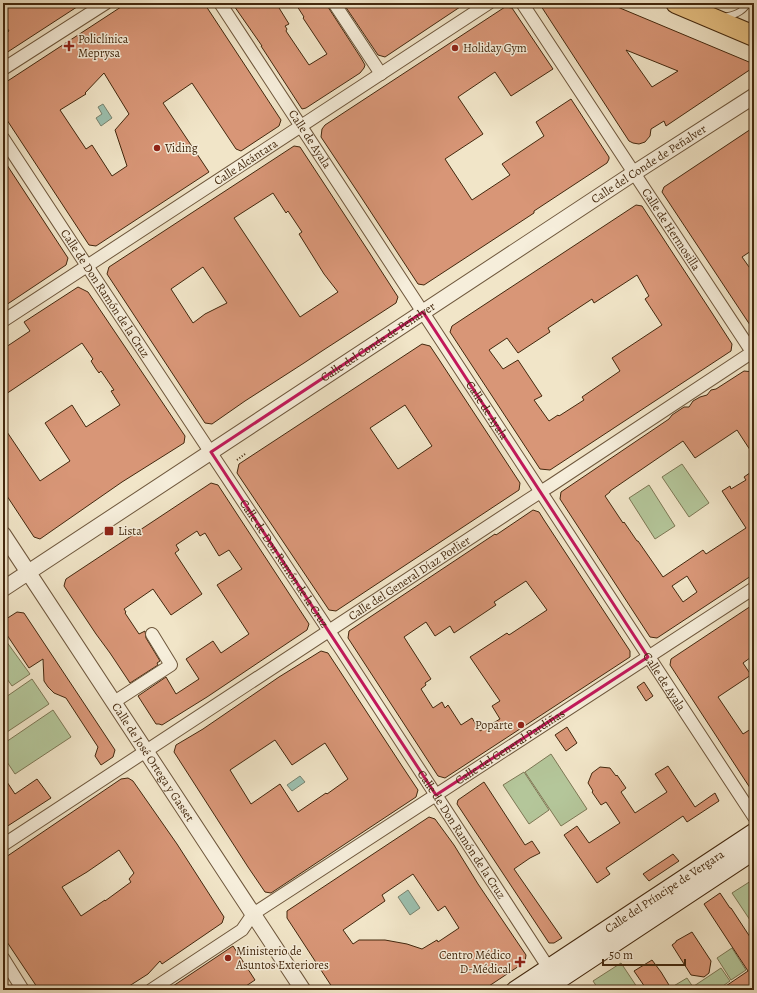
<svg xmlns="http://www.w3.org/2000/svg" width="757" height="993" font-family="Alegreya,serif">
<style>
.green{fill:#b4c69a;stroke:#7c7754}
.water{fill:#9cc0af;stroke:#78836f}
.building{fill:#d89677;stroke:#43280e;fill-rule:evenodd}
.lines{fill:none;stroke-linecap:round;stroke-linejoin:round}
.service-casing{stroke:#6e573c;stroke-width:8}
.minor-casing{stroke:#6e573c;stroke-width:14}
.tertiary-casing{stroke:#6e573c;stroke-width:17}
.secondary-casing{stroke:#43280e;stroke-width:19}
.primary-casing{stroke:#43280e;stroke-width:22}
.path{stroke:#43280e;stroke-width:2;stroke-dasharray:1 2;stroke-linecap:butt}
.service{stroke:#f6eedb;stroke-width:6}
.minor{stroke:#f6eedb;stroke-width:12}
.tertiary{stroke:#f6eedb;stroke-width:15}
.secondary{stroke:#f6eedb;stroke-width:17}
.primary{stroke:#e8c284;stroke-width:20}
.marked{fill:none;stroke:#c2185b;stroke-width:3;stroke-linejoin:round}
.poi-dot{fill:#8f2418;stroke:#f6eedb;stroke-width:1.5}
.labels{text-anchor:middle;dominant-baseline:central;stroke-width:3;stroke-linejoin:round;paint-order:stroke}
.poi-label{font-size:12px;fill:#43280e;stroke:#f6eedb;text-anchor:start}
.street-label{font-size:12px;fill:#43280e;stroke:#f6eedb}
</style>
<rect width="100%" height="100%" fill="#f1e5c8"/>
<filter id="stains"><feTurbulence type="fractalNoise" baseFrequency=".005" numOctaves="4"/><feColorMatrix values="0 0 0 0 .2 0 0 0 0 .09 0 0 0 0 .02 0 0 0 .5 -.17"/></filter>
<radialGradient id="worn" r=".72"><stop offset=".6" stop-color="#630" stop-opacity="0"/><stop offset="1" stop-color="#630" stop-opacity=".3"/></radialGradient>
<g class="green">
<polygon points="682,464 709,503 689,517 662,477"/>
<polygon points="649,485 675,526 655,539 629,498"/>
<polygon points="6,641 30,674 12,686 3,673 3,643"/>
<polygon points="32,679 49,704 4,734 3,732 3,699"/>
<polygon points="53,710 71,737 15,774 3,756 3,744"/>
<polygon points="551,754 587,809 561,826 525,772"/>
<polygon points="524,772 549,810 529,824 503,785"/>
<polygon points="754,879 754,926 732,893"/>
<polygon points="732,948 746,970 731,980 717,958"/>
<polygon points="621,963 639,990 599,990 593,981"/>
<polygon points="721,968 730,981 717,990 696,990 694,986"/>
<polygon points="687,978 695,990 674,990 672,987"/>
</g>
<g class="water">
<polygon points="103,104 112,118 101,126 96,118 102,114 98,107"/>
<polygon points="300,776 305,782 292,791 287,785"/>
<polygon points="408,890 420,908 410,915 398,897"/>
</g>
<g class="building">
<polygon points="3,3 83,3 3,55 3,35 9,31 3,22"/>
<path d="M127 3H204L281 120 279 126 241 151 236 149 192 83 163 103 209 172 96 246 89 245 3 114V84ZM104 73 129 114 115 130 127 166 112 176 92 145 86 149 60 110 86 94 85 93Z"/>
<polygon points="232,3 276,3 289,24 285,26 287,29 286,31 309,65 327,54 303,18 304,17 295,3 327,3 328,7 361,58 365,65 364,68 360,73 306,108 302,109 261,46 262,46"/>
<polygon points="343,3 466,3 385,57 378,55"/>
<path d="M539 3H608L749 62 751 64V69L666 126 664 121 651 129 650 136 645 142 639 144 633 143 629 141ZM626 50 678 71 652 87Z"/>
<polygon points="505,7 512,8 553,69 511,96 495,72 458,97 483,134 445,159 472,200 510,175 502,164 544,136 536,122 571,99 609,157 609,159 607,163 534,211 534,213 424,285 418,284 359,194 321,137 322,129 325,125"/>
<polygon points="754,127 754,249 742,257 754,274 754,331 662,192 664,187"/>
<path d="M294 146 300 147 369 252 398 297 396 303 322 351 304 363 245 401 212 424 205 423 107 274 109 267ZM273 193 286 213 288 211 302 232 299 234 324 274 338 292 300 317 234 218ZM203 267 227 303 205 314 193 323 171 289Z"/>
<polygon points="3,159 68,258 66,265 3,307"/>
<path d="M636 205 642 206 712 313 732 344 731 351 550 470 540 469 450 332 452 326ZM637 275 649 296 645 299 662 325 612 358 620 371 582 397 584 400 559 416 558 415 549 421 534 400 542 396 518 360 503 369 489 350 507 338 518 353 550 332 548 328 592 299 594 303Z"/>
<polygon points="78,287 88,292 185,436 184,443 122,482 40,539 34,537 3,490 3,426 40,481 70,461 45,423 72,405 86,427 120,405 111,391 114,390 101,371 99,373 96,369 91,361 93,359 82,343 3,396 3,349 30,331 24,322"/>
<path d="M422 344 430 346 438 358 520 483 519 490 336 611 329 610 237 473 239 464ZM405 405 432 446 398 469 370 428Z"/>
<path d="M744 371 754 372V456L737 430 695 458 683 441 610 491V492L605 496 623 523 624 522 637 541H638L663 577 703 550 706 554 746 528 722 491 730 486 731 489 746 480 744 477 754 470V574L657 638 650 637 560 499 561 492 669 419 672 415 684 407H689L693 401 700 397 707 395 711 390 716 389ZM687 576 697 592 683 602 672 586Z"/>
<polygon points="211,483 218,485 309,624 307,630 207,697 162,725 159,724 156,724 138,696 166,677 176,694 199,679 186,659 213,641 221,653 249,634 217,585 242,569 229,550 219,556 205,533 200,536 197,531 176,545 179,550 175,553 202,594 171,615 153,589 124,609 126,612 125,613 139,634 145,631 146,638 160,661 157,663 158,665 130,683 110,653 96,634 64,586 65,582 66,579"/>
<path d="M533 510 539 512 544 520 630 651V657L445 778 438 776 348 638 349 631 495 534 496 535ZM526 581 547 610 509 635 507 633 470 657 500 701 492 706 500 719 480 731 472 718 461 725 448 705 445 708 442 702 433 708 421 689 426 685 425 683 431 679 404 637 426 622 435 636 450 626 454 633 496 605 494 602Z"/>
<polygon points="754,604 754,655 743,663 751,675 718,697 743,734 754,727 754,794 670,665 671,659"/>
<polygon points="17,612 24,613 115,750 113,757 101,765 95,756 98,747 66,698 54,693 48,687 44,681 43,659 29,668 3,629 3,621"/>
<path d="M321 651 328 653 402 766 418 790 416 797 271 893 265 892 248 867 174 752 176 745 203 729 279 677ZM275 740 292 765 325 743 348 779 327 794 326 793 298 812 280 784 251 804 230 770Z"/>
<polygon points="644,682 653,696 646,701 637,687"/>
<polygon points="567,727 577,743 566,751 555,735"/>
<polygon points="668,766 695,807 715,793 719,801 687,822 683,816 606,868 610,874 597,883 564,835 577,826 589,843 620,823 606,802 601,805 592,792 593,791 588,783 592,773 600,767 610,768 616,776 617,775 626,788 621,792 635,813 667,792 655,774"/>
<polygon points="3,776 15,794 37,779 51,798 3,829"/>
<path d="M128 778 133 781 177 844 224 917 222 923 162 964 160 961 148 974 123 990H39L3 936V889L7 887 3 881V859L121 779ZM119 850 134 873 129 879 131 882 105 901V900L81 916 62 887 87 872Z"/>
<polygon points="484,782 525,845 532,841 540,853 530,858 514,869 562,938 554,943 549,943 457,804 458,800"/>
<path d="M429 817 435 819 454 845 478 884 526 955 525 962 483 990H334L287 918V911ZM413 874 438 911 445 906 459 928 438 942 437 940 422 949 407 944 385 940H359L353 944 343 930 385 901 382 895Z"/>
<polygon points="673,854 679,861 649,881 643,874"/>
<polygon points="720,893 730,908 731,908 754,943 754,990 720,990 748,971 704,904"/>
<polygon points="692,932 711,961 709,973 704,977 691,975 672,945 676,942 676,941"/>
<polygon points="233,946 255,980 240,990 167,990"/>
<polygon points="652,960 661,972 672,990 647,990 634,971"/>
</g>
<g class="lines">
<defs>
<path id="service" d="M723 17C734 15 742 13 748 3"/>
<g id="minor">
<path id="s1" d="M220 3C400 273 574 547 754 817"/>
<polyline points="334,3 381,74"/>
<path id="s2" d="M522 3 754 355"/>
<polyline points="3,69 106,3"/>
<path id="s3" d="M3 138 95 278 329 631 563 990"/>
<path id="s4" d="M3 321 489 3"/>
<polyline points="114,702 171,665 152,634"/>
<path id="s5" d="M3 845 528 500 553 484 754 351"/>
<polyline points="3,958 23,990"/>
<path id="s6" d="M151 990 242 930 253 914 754 588"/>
</g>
<g id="tertiary">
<path id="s7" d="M3 534 303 990"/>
<path id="s8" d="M3 589 634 173 754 96"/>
</g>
<g id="secondary">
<path id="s9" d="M515 990 754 832"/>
<polyline points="544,990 754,851"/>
</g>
<polyline id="primary" points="676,3 754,36"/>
</defs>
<use href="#service" class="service-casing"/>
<use href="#minor" class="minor-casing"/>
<use href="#tertiary" class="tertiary-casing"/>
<use href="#secondary" class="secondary-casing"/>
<use href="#primary" class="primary-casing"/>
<polyline class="path" points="237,460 245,454"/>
<use href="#service" class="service"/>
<use href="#minor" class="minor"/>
<use href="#tertiary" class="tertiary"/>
<use href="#secondary" class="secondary"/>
<use href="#primary" class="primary"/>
</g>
<path class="marked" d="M423 312 648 657 436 795 211 452Z"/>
<g class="poi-dot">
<path d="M67 40h4v4h4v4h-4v4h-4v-4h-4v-4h4z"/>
<circle cx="455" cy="48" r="4"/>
<circle cx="157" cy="148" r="4"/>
<rect x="104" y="526" width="10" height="10" rx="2"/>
<circle cx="521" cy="725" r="4"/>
<circle cx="228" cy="958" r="4"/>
<path d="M518 956h4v4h4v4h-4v4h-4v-4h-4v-4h4z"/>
</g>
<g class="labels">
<g class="poi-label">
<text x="78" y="39">Policlínica<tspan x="78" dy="14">Meprysa</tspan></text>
<text x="463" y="48">Holiday Gym</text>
<text x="165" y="148">Viding</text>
<text x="118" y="531">Lista</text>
<text x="513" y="725" text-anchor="end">Poparte</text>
<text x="236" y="951">Ministerio de<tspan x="236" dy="14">Asuntos Exteriores</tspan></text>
<text x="511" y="955" text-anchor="end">Centro Médico<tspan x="511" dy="14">D-Médical</tspan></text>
</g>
<g class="street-label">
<text stroke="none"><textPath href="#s1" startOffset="163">Calle de Ayala</textPath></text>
<text stroke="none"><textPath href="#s4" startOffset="290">Calle Alcántara</textPath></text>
<text stroke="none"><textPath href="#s8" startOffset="773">Calle del Conde de Peñalver</textPath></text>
<text stroke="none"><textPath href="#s2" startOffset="271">Calle de Hermosilla</textPath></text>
<text stroke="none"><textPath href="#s3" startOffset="186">Calle de Don Ramón de la Cruz</textPath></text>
<text stroke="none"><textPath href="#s8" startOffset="449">Calle del Conde de Peñalver</textPath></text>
<text stroke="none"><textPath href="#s1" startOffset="487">Calle de Ayala</textPath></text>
<text stroke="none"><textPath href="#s3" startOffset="510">Calle de Don Ramón de la Cruz</textPath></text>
<text stroke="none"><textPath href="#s5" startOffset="486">Calle del General Díaz Porlier</textPath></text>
<text stroke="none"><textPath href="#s1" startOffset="811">Calle de Ayala</textPath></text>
<text stroke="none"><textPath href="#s6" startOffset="435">Calle del General Pardiñas</textPath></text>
<text stroke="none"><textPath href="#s7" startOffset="273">Calle de José Ortega y Gasset</textPath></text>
<text stroke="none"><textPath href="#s3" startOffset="834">Calle de Don Ramón de la Cruz</textPath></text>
<text stroke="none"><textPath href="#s9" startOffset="179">Calle del Príncipe de Vergara</textPath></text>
</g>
</g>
<rect width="757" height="993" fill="none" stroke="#f1e5c8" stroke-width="16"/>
<rect x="4" y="4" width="749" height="985" fill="none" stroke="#43280e" stroke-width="2"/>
<rect x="8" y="8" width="741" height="977" fill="none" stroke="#43280e"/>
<path d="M603 959v6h82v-6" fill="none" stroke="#43280e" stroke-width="2"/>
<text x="609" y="959" font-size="12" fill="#43280e" stroke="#f6eedb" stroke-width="3" paint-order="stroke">50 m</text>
<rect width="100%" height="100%" filter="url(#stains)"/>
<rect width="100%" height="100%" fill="url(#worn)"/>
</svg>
